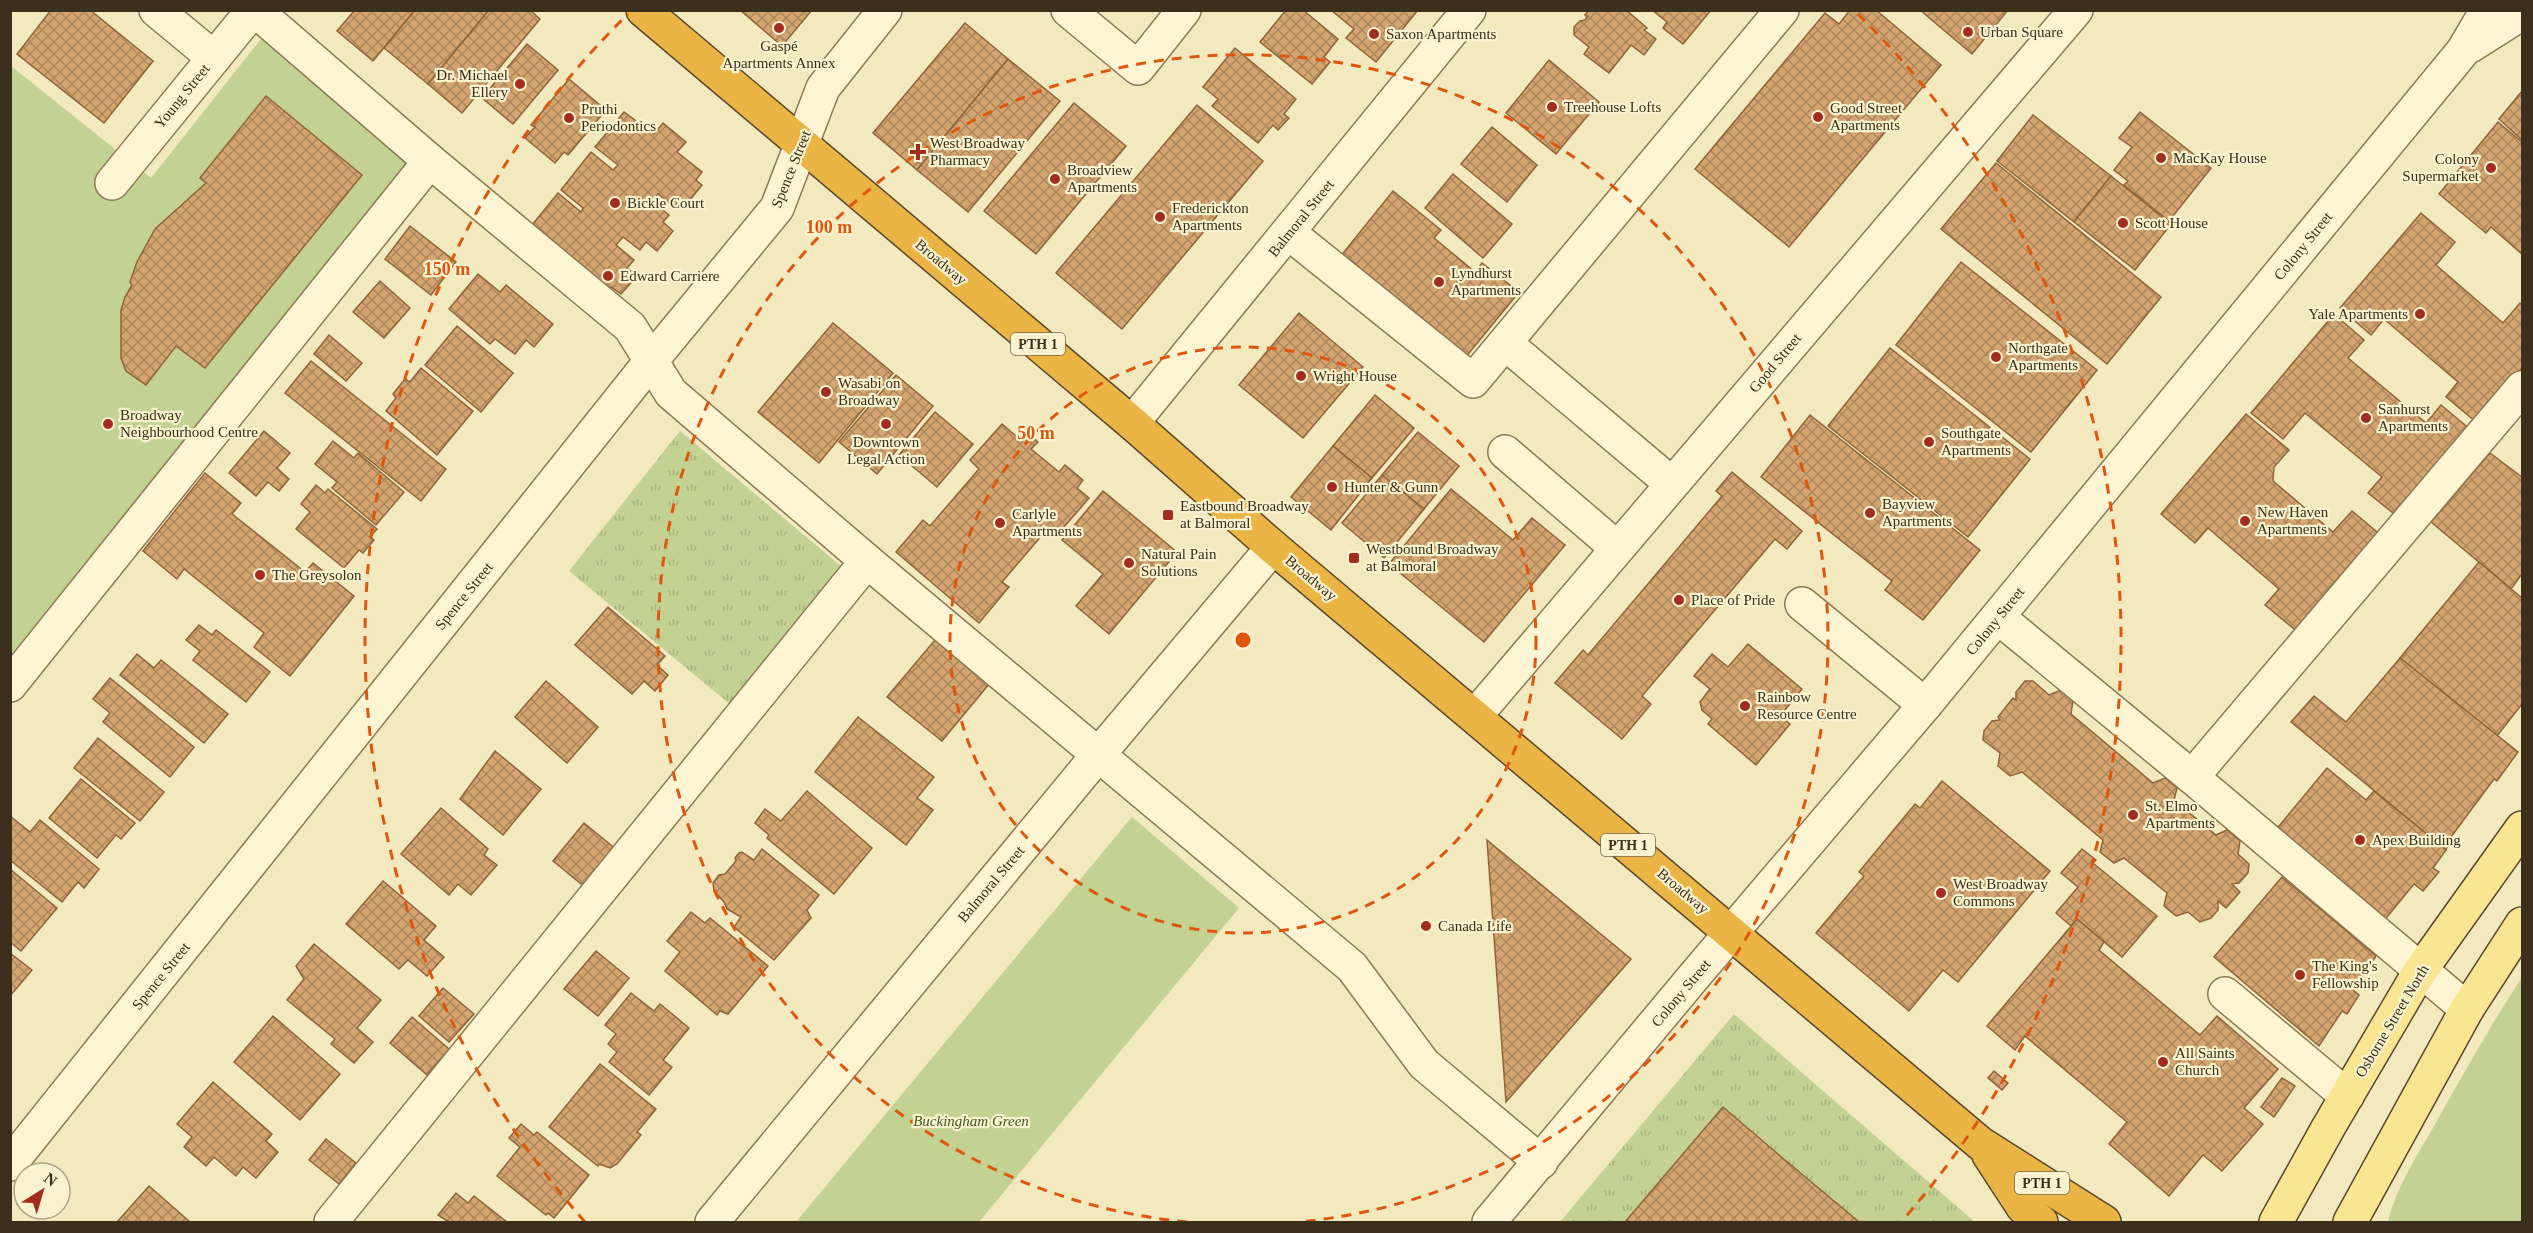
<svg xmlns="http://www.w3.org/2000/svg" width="2533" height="1233" font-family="'Times New Roman',serif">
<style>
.grass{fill:url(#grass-tufts)}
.green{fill:#c3d192}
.building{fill:url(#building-cross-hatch);stroke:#8f6439;stroke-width:1.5}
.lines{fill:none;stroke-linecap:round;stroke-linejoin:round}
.minor-casing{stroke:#8d7955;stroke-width:36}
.major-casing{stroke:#5a462a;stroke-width:36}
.highway-casing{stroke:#5a462a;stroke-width:36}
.minor{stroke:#fcf4d3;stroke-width:33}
.major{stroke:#fae592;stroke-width:33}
.highway{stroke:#ebb546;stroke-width:33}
.ring{fill:none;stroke:#df570d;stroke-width:3;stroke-dasharray:10 8}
.poi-dot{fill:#a22d1f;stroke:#f9f2cf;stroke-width:2}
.labels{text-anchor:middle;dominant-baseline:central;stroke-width:4.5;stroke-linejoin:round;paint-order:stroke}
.shield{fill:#f9f2cf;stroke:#746951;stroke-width:1.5}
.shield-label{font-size:14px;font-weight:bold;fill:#3b2e1b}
.poi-label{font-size:15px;fill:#3b2e1b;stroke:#f9f2cf;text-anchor:start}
.street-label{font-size:15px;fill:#3b2e1b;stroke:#f9f2cf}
.park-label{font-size:15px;font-style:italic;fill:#445920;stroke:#f9f2cf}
.centre{fill:#df570d;stroke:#f9f2cf;stroke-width:3}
.ring-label{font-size:18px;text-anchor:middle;font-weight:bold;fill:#df570d;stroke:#f9f2cf;stroke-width:4.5;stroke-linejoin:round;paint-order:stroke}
</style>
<defs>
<pattern id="grass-tufts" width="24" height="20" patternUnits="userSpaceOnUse" patternTransform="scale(1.5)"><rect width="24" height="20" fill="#c3d192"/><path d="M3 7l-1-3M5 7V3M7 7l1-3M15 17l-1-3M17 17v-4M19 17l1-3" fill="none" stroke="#a8b47d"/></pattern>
<pattern id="building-cross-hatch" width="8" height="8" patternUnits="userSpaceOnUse" patternTransform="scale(1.5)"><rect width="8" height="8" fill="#d4a571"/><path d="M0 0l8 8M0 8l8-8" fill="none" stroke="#ad875c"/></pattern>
</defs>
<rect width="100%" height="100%" fill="#f2e9bf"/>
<g class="grass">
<polygon points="680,431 854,577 743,715 569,571"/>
<polygon points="1734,1014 1975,1222 1859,1222 1723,1108 1625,1222 1560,1222"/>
</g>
<g class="green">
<polygon points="261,39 412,163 11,669 11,66 151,178"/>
<polygon points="1132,817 1239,908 979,1222 796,1222"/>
<path d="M2522 977V1222H2388C2396 1186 2420 1152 2438 1119 2465 1071 2492 1023 2522 977Z"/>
</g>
<g class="building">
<polygon points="51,10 90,10 153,61 104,123 17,54"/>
<polygon points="355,10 415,10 373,61 337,31"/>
<polygon points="415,10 489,10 428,84 384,48"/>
<polygon points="489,10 530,10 540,19 462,113 428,84"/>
<polygon points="740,10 812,10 782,46"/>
<polygon points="1286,10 1303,10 1338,39 1324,57 1330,62 1312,84 1260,42"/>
<polygon points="1331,10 1418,10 1376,62 1346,38 1354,29"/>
<polygon points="1589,10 1626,10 1647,28 1644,30 1656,39 1644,55 1631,45 1609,73 1584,54 1589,47 1574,35 1574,27 1580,21 1585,20 1587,17 1585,15"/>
<polygon points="1652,10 1711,10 1683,44 1663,28 1667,22"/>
<polygon points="1850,10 1876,10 1941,65 1789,247 1695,169 1825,13 1839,24"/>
<polygon points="1920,10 2008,10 1972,54"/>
<polygon points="965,23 1008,59 917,170 873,133"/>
<polygon points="527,44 558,70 513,124 482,98"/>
<polygon points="1235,48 1296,99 1284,114 1289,118 1278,130 1273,125 1258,143 1212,106 1218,99 1203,87"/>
<polygon points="1008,59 1060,101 968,212 917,170"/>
<polygon points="1549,60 1599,102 1556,154 1506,113"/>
<polygon points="569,79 606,110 568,155 564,152 555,163 525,138 535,127 531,125"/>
<polygon points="2522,91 2522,140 2499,119"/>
<polygon points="266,96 362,175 205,368 176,346 146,385 126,371 121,358 121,310 125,297 132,285 130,282 137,262 155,229 206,183 200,178"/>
<polygon points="1074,103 1126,146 1036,254 984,211"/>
<polygon points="1197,105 1263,161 1122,329 1056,273"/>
<polygon points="624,112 654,134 663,123 686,142 677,152 702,172 696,180 702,185 686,205 680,200 674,207 658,194 652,201 669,215 663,222 673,231 657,251 646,242 640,250 623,237 616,245 634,260 627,268 637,276 621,294 611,287 606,293 528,230 558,193 581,212 583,208 561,190 591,152 613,170 618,165 595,147"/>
<polygon points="2140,112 2211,168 2169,221 2124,185 2128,181 2114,170 2132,147 2119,138"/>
<polygon points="2033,115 2111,176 2074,222 1997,161"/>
<polygon points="2498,122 2522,142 2522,254 2491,227 2486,233 2439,194"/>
<polygon points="1492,127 1537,165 1507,202 1461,164"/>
<polygon points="1996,163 2161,297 2107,364 1941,229"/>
<polygon points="1453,174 1512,224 1483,258 1425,208"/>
<polygon points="2111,176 2171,224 2135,270 2074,222"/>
<polygon points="1393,191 1441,230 1434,238 1475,272 1482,263 1519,292 1465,358 1340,257"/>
<polygon points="2421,213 2455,242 2436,265 2503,323 2520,303 2522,305 2522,368 2476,422 2446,397 2458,382 2384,319 2371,335 2340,308"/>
<polygon points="410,226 456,262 431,295 385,259"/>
<polygon points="1961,262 2097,370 2031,452 1896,345"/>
<polygon points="478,274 500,292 506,285 553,324 534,347 526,340 515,354 495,339 490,344 449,309"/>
<polygon points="380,281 410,308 384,338 353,312"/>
<polygon points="1299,313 1363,367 1303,438 1239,385"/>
<polygon points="2334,314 2364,340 2348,358 2426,423 2441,405 2471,430 2398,517 2368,493 2382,477 2305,413 2283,439 2251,413"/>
<polygon points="833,323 893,373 819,463 758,412"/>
<polygon points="457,326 513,373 481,412 425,365"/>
<polygon points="329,335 362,363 346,381 314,354"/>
<polygon points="1890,348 2030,459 1968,537 1828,426"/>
<polygon points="311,361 446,469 421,501 285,393"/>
<polygon points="421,368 473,411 437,455 386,411 396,398 393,394 405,379 410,382"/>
<polygon points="896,375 933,406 877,474 839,442"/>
<polygon points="1375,395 1414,428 1372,478 1333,446"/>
<polygon points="935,412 973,444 937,487 899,455"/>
<polygon points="2246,414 2289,450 2274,467 2273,481 2333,532 2352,511 2383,537 2300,634 2265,605 2279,589 2208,528 2195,543 2161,514"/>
<polygon points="1810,415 1980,550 1923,620 1885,590 1892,581 1761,477"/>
<polygon points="1002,424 1016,436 1022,428 1038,442 1031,449 1059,472 1065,465 1083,480 1077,488 1089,498 1058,534 1049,527 1002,582 1009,587 979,623 896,552 923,520 930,526 979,469 970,460"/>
<polygon points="264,431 290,453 277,468 289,479 279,491 268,482 256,496 229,473"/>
<polygon points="1418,432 1459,466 1424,509 1382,475"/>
<polygon points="333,441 354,458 358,453 404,492 376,525 332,488 337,482 315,464"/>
<polygon points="1333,446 1372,478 1331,530 1291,497"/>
<polygon points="2490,453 2522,477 2522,574 2511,589 2431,522"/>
<polygon points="1732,472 1802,531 1787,549 1775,539 1642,696 1651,704 1622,739 1555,683 1583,650 1588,655 1722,496 1716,491"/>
<polygon points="205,473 241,503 232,514 305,572 313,563 354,596 290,676 254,647 264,633 184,569 177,579 143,551"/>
<polygon points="1382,475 1424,509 1384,558 1342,523"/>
<polygon points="316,485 325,493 328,489 377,529 370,537 374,540 363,553 359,550 344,568 296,529 310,512 301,504"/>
<polygon points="1451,489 1513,540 1532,518 1565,545 1484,642 1389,564"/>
<polygon points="1103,491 1177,552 1109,634 1076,606 1103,574 1062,540"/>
<polygon points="2479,562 2522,598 2522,704 2497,736 2400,658"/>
<polygon points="608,607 665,656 657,665 668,675 655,691 644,681 632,694 575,645"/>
<polygon points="199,625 212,635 216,630 270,672 246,702 193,660 200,651 186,640"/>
<polygon points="935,640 989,684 942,741 887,697"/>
<polygon points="1748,644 1802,689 1780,716 1790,724 1756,765 1708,724 1712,719 1702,710 1700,702 1710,689 1694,676 1712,654 1728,667"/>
<polygon points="137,654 154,668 161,660 228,714 204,743 120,675"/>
<polygon points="2400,658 2518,752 2497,781 2494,779 2445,845 2447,847 2446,850 2291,722 2314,696 2346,722"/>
<polygon points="110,678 194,747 170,777 103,722 110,713 93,699"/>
<polygon points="546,681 598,727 567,763 515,717"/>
<polygon points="2025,681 2033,681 2049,695 2061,690 2073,700 2071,714 2153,783 2165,778 2177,788 2174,800 2216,835 2227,830 2240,841 2238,854 2249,864 2248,873 2239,883 2232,884 2240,892 2226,908 2218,901 2218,910 2211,918 2200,922 2188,912 2176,916 2164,906 2167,893 2124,858 2114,863 2100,852 2103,840 2022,772 2010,776 1998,766 2000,753 1983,740 1984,731 1992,721 2000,720 1998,717 2013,698 2016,700 2016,692"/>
<polygon points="858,717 934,777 917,798 933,810 906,845 815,772"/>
<polygon points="98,738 164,792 140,821 74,768"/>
<polygon points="495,751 541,789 503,835 460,799"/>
<polygon points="2327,768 2366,800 2374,791 2446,850 2433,868 2439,872 2423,891 2414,884 2383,922 2275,831"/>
<polygon points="81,779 135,823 121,839 116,835 97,858 49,818"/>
<polygon points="1942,781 2050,871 1958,982 1943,970 1909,1011 1816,933 1864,876 1859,872 1915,804 1920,808"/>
<polygon points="807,791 872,848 834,894 767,838 769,835 755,823 765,809 781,821"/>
<polygon points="441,808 488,849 484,855 497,865 471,895 458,884 449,895 401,854"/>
<polygon points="10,816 30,832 40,820 99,869 84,888 78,882 62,902 10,860"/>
<polygon points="584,823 617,850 586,888 553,861"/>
<polygon points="1487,840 1631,959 1506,1102"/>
<polygon points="762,849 819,895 807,910 811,918 774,960 734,927 741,917 727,909 724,902 714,891 713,883 719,875 725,874 736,861 735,858 739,853 742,852 754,860"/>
<polygon points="2082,849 2096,860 2093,863 2157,916 2122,957 2077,919 2071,926 2056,913 2078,887 2061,873"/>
<polygon points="10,869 57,908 21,951 10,942"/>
<polygon points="2282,877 2376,956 2354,991 2359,995 2347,1014 2342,1011 2319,1046 2214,957"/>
<polygon points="383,881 436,926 424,940 444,957 427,976 408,960 399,969 346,924"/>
<polygon points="691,912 705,923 710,918 768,966 728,1014 720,1011 717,1015 665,971 680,952 667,941"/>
<polygon points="2077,919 2104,942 2099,950 2200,1035 2217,1016 2278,1069 2244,1108 2263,1124 2222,1171 2203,1155 2169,1196 2109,1144 2127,1122 2025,1036 2015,1050 1987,1026"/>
<polygon points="314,944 381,1000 357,1028 373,1042 354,1063 331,1044 335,1039 287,1000 304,979 296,966"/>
<polygon points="596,951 629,978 598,1016 564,989"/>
<polygon points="10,953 32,970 10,996"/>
<polygon points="443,988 474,1014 449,1042 419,1016"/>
<polygon points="631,993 654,1011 660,1004 689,1028 663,1060 672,1067 649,1095 609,1062 617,1052 608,1044 616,1034 605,1025"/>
<polygon points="273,1016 340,1074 300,1120 234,1062"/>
<polygon points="412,1017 449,1049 427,1075 390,1043"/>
<polygon points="600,1064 656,1109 637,1132 641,1135 617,1164 610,1168 599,1164 598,1166 549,1127"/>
<polygon points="1994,1071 2008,1083 2002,1090 1988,1078"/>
<polygon points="2282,1078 2295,1086 2274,1117 2261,1107"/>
<polygon points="213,1082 272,1134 266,1141 278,1152 256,1178 243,1167 236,1176 214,1157 206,1166 184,1147 192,1137 177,1124"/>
<polygon points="1723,1107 1779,1155 1859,1222 1625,1222"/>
<polygon points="521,1124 534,1135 537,1132 589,1175 554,1218 548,1213 546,1215 497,1176 520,1147 509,1138"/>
<polygon points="326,1139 356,1163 339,1184 309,1160"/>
<polygon points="149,1186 190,1222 117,1222"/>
<polygon points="456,1193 468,1203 474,1196 507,1222 449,1222 438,1215"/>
</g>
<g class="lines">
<defs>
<g id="minor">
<polyline points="156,10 214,58"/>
<polyline points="255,10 430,161 630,327 671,393 867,561 1352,967 1424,1064 1541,1162"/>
<polyline points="1068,10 1138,68 1184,10"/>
<polyline points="2470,46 2522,13"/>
<polyline points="112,183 253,10"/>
<polyline points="1289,233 1473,381 1782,10"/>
<polyline points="1505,343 1672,484"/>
<polyline points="1132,423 1469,10"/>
<polyline points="1505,452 1617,548"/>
<polyline points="1802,604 1925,705"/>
<polyline points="1998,617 2192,777"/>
<polyline points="10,685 430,161"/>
<polyline points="1475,716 2076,10"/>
<polyline points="2225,994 2347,1096"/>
<polyline points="2467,1009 2192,777 2522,388"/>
<polyline points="10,1164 651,361 777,208 823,88 885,10"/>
<polyline points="331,1222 867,561"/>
<polyline points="712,1222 1098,755 1273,547"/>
<polyline points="1489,1222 1696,974 1925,705 2463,51 2487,10"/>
</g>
<g id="major">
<polyline points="2276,1222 2328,1128 2420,971 2522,828"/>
<polyline points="2350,1222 2467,1009 2522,924"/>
</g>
<g id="highway">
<polyline points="643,10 1132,423 1273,547 1981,1144 2104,1222"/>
<polyline points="1989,1155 2023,1207 2041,1222"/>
</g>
</defs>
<use href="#minor" class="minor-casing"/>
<use href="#major" class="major-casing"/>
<use href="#highway" class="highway-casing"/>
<use href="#minor" class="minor"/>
<use href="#major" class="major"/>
<use href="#highway" class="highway"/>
</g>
<g class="ring">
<circle cx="1243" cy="640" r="293"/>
<path d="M1187 1222A585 585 0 1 1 1299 1222"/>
<path d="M585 1222A878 878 0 0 1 628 14M1858 14A878 878 0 0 1 1901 1222"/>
</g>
<g class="poi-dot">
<circle cx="779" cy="28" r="6"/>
<circle cx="1968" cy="32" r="6"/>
<circle cx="1374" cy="34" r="6"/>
<circle cx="520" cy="84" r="6"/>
<circle cx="1552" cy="107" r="6"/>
<circle cx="1818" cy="117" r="6"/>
<circle cx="569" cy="118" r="6"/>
<path d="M915 143h6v6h6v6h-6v6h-6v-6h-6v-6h6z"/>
<circle cx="2161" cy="158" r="6"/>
<circle cx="2491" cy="168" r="6"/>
<circle cx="1055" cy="179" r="6"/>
<circle cx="615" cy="203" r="6"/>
<circle cx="1160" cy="217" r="6"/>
<circle cx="2123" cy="223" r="6"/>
<circle cx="608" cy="276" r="6"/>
<circle cx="1439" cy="282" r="6"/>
<circle cx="2420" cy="314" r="6"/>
<circle cx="1996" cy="357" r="6"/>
<circle cx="1301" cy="376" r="6"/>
<circle cx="826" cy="392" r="6"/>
<circle cx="2366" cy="418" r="6"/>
<circle cx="108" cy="424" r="6"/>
<circle cx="886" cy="424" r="6"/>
<circle cx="1929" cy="442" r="6"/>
<circle cx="1332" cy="487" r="6"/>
<circle cx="1870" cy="513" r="6"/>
<rect x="1162" y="509" width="12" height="12" rx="3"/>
<circle cx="2245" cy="521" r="6"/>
<circle cx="1000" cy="523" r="6"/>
<rect x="1348" y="552" width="12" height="12" rx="3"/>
<circle cx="1129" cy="563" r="6"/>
<circle cx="260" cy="575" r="6"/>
<circle cx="1679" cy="600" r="6"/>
<circle cx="1745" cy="706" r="6"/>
<circle cx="2133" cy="815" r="6"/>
<circle cx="2360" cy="840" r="6"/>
<circle cx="1941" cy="893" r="6"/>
<circle cx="1426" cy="926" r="6"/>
<circle cx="2300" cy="975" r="6"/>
<circle cx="2163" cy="1062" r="6"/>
</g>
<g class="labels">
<g class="shield">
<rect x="1011" y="333" width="54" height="22" rx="4.5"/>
<rect x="1601" y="834" width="54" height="22" rx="4.5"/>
<rect x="2015" y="1172" width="54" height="22" rx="4.5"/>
</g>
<g class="shield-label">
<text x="1038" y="344">PTH 1</text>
<text x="1628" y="845">PTH 1</text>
<text x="2042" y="1183">PTH 1</text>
</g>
<g class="poi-label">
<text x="1980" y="32">Urban Square</text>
<text x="1386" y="34">Saxon Apartments</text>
<text x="779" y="46" text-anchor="middle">Gaspé<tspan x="779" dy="17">Apartments Annex</tspan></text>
<text x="508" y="75" text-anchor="end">Dr. Michael<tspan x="508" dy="17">Ellery</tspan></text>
<text x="1564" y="107">Treehouse Lofts</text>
<text x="1830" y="108">Good Street<tspan x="1830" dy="17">Apartments</tspan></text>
<text x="581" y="109">Pruthi<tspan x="581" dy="17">Periodontics</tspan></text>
<text x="930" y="143">West Broadway<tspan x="930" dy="17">Pharmacy</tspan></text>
<text x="2173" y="158">MacKay House</text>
<text x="2479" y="159" text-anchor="end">Colony<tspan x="2479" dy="17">Supermarket</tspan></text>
<text x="1067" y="170">Broadview<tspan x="1067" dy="17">Apartments</tspan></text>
<text x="627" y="203">Bickle Court</text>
<text x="1172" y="208">Frederickton<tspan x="1172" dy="17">Apartments</tspan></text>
<text x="2135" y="223">Scott House</text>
<text x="1451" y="273">Lyndhurst<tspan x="1451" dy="17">Apartments</tspan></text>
<text x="620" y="276">Edward Carriere</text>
<text x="2408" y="314" text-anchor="end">Yale Apartments</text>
<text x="2008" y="348">Northgate<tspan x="2008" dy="17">Apartments</tspan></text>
<text x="1313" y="376">Wright House</text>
<text x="838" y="383">Wasabi on<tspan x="838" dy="17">Broadway</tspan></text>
<text x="2378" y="409">Sanhurst<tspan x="2378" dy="17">Apartments</tspan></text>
<text x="120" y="415">Broadway<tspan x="120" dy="17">Neighbourhood Centre</tspan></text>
<text x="1941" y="433">Southgate<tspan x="1941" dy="17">Apartments</tspan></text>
<text x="886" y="442" text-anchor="middle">Downtown<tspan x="886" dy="17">Legal Action</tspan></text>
<text x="1344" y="487">Hunter &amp; Gunn</text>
<text x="1882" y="504">Bayview<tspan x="1882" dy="17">Apartments</tspan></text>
<text x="1180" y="506">Eastbound Broadway<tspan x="1180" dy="17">at Balmoral</tspan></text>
<text x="2257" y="512">New Haven<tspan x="2257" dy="17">Apartments</tspan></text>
<text x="1012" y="514">Carlyle<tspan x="1012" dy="17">Apartments</tspan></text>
<text x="1366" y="549">Westbound Broadway<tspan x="1366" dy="17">at Balmoral</tspan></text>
<text x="1141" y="554">Natural Pain<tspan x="1141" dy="17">Solutions</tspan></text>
<text x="272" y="575">The Greysolon</text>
<text x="1691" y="600">Place of Pride</text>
<text x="1757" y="697">Rainbow<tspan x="1757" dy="17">Resource Centre</tspan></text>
<text x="2145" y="806">St. Elmo<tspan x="2145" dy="17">Apartments</tspan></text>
<text x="2372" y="840">Apex Building</text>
<text x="1953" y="884">West Broadway<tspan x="1953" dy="17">Commons</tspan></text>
<text x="1438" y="926">Canada Life</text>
<text x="2312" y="966">The King's<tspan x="2312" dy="17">Fellowship</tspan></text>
<text x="2175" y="1053">All Saints<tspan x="2175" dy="17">Church</tspan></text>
</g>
<g class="street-label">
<text transform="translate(182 96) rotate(-51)">Young Street</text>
<text transform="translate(791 169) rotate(-68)">Spence Street</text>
<text transform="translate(1301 218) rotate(-51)">Balmoral Street</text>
<text transform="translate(2303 246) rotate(-51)">Colony Street</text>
<text transform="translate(941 262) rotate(40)">Broadway</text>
<text transform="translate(1775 363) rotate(-50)">Good Street</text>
<text transform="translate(1311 578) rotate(40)">Broadway</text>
<text transform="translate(464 596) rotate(-51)">Spence Street</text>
<text transform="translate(1995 621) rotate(-51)">Colony Street</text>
<text transform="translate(991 884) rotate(-50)">Balmoral Street</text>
<text transform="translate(1683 891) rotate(40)">Broadway</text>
<text transform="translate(161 976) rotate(-51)">Spence Street</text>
<text transform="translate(1681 993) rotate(-50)">Colony Street</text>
<text transform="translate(2392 1021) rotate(-59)">Osborne Street North</text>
</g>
<g class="park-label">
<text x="971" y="1121">Buckingham Green</text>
</g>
</g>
<circle cx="1243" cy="640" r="9" class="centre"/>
<g class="ring-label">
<text x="829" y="233">100 m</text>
<text x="447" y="275">150 m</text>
<text x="1036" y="439">50 m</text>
</g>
<rect width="2533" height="1233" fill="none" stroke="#3b2e1b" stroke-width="24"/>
<g transform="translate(42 1191) rotate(37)"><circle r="28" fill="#f9f2cf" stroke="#ada487" stroke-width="1.5"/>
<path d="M0-4.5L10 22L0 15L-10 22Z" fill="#a22d1f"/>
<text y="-9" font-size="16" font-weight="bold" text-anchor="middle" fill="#3b2e1b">N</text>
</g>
</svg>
